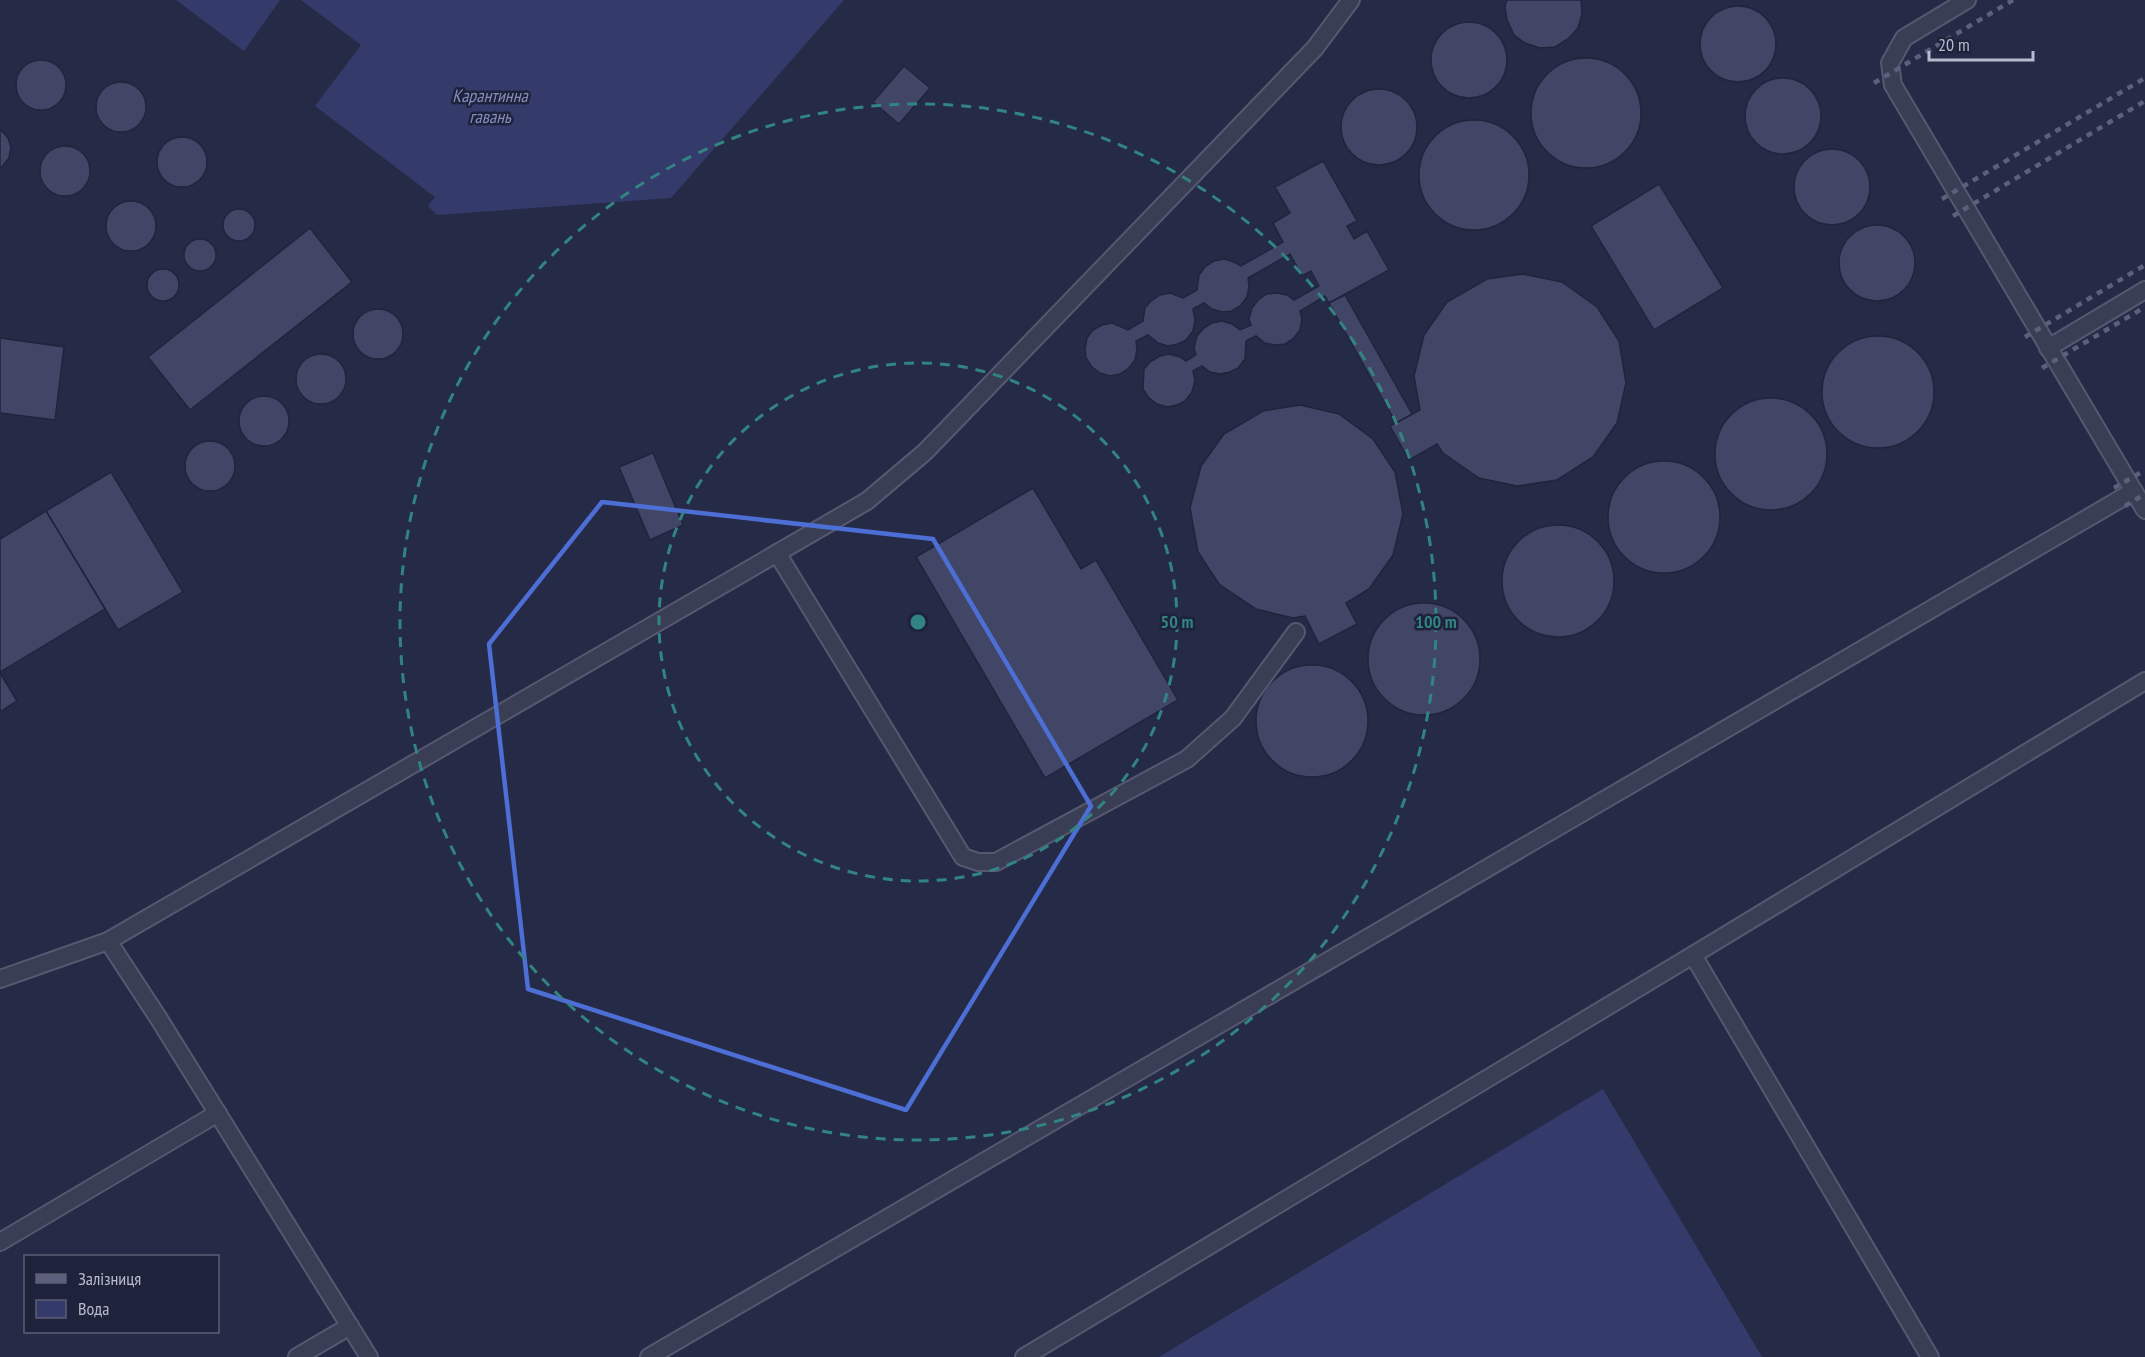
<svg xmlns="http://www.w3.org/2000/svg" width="2145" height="1357" font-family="'PT Sans Narrow',sans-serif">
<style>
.water{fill:#343b6a}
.building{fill:#424666;stroke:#20243c;stroke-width:1.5}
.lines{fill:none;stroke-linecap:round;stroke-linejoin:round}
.service-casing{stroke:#55586f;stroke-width:20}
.service{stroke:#3a3e55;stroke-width:16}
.rail{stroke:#5c607c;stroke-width:4.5;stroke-dasharray:6 6;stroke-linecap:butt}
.marked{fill:none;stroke:#4c6ed5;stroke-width:4.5;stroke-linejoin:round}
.ring{fill:none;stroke:#318481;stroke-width:3;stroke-dasharray:10 8}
.labels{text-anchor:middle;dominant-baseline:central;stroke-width:5;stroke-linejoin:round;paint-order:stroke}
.water-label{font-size:18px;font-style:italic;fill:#848cbc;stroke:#1e223b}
.centre{fill:#318481;stroke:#1e223b;stroke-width:3}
.ring-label{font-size:18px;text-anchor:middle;font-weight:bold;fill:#318481;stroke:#1e223b;stroke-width:5;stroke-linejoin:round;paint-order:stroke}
</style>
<rect width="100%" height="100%" fill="#252a46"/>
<g class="water">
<polygon points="176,0 280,0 244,51"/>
<polygon points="301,0 844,0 671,198 437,215 428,206 435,197 315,106 361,45"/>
<polygon points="1603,1089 1762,1357 1159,1357"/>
</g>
<g class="building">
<polygon points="1507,0 1581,0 1582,14 1578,28 1568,39 1555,47 1540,48 1525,43 1514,35 1507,20 1505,6"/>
<circle cx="1738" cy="44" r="38"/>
<circle cx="1469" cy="60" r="38"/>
<circle cx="1586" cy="113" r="55"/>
<circle cx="41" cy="85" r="25"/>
<polygon points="904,66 930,88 899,124 873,102"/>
<circle cx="1783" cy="116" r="38"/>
<circle cx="121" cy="107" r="25"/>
<circle cx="1379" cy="127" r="38"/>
<circle cx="1474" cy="175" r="55"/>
<polygon points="0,129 8,138 11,147 9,158 0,169"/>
<circle cx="182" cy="162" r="25"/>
<circle cx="65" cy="171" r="25"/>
<circle cx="1832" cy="187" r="38"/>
<polygon points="1323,161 1357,221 1347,226 1354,239 1367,231 1389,270 1329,303 1325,296 1300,311 1302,319 1300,330 1293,339 1285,344 1275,345 1265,343 1256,336 1246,341 1245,359 1238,368 1230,372 1220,374 1210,372 1202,366 1193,371 1195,381 1192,392 1185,401 1177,405 1167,407 1157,404 1149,398 1143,389 1144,369 1150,362 1160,356 1169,354 1180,357 1186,361 1196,355 1194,348 1197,336 1203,329 1212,323 1222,321 1232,324 1240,330 1251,325 1249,319 1252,308 1258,300 1267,294 1277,293 1287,295 1294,300 1319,286 1311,271 1302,276 1290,254 1248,278 1249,286 1247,297 1240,306 1232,311 1222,312 1212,309 1204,303 1193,309 1195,320 1193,331 1186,340 1178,344 1168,346 1158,343 1148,335 1136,341 1137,350 1135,360 1128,369 1120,374 1110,376 1100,373 1092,367 1086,358 1085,349 1087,338 1093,330 1102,325 1112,323 1128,330 1143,321 1145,308 1151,301 1160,295 1170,293 1183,298 1197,290 1199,275 1205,267 1214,261 1224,259 1234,262 1241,266 1283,242 1273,223 1290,213 1275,187"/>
<polygon points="1659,184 1723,288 1654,330 1591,226"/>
<circle cx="131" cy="226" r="25"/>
<circle cx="239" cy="225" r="16"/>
<circle cx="1877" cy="263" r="38"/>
<polygon points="310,228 352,282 190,410 148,357"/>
<circle cx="200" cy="255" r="16"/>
<circle cx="163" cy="285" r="16"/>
<polygon points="1523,274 1562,282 1597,307 1619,341 1626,383 1617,423 1593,457 1557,480 1517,486 1479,478 1443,453 1437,444 1409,460 1390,426 1420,410 1414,376 1424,335 1447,302 1487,279"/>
<polygon points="1345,295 1412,414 1396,423 1329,303"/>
<circle cx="378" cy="334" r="25"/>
<circle cx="1878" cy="392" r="56"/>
<polygon points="0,338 64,347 55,420 0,413"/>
<circle cx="321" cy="379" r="25"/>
<circle cx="264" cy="421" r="25"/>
<circle cx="1771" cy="454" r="56"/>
<polygon points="1300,405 1339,414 1373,439 1395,472 1403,514 1393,555 1369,589 1346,603 1357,624 1319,644 1305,616 1293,618 1256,609 1219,584 1198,552 1190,508 1201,466 1224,434 1263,411"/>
<circle cx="210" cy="466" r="25"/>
<polygon points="653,453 683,525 650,540 619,467"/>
<circle cx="1664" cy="517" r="56"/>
<polygon points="111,472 183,592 118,630 46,511"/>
<polygon points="1033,488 1081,569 1096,560 1178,700 1045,778 916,557"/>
<polygon points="46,511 105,609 0,672 0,539"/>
<circle cx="1558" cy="581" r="56"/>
<circle cx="1424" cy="659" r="56"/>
<circle cx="1312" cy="721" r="56"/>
<polygon points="0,673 17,701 0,712"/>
</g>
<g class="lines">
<defs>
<g id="service">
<polyline points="1967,0 1904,38 1890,63 1893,85 2145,510"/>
<polyline points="2048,348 2145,290"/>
<polyline points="777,553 963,857 978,862 996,862 1187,759 1233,718 1296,632"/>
<polyline points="108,941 159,1019 369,1357"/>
<polyline points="1693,955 1930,1357"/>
<polyline points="0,979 108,941 867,501 925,452 1214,153 1315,48 1351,0"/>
<polyline points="0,1242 218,1113"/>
<polyline points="297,1357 350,1326"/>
<polyline points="649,1357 2134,491"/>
<polyline points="1024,1357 1693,955 2145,681"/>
</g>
</defs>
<use href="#service" class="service-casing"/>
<use href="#service" class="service"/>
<g class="rail">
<polyline points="1874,83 2013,0"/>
<polyline points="1942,199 2145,78"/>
<polyline points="1953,216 2145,101"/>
<polyline points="2025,337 2145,265"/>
<polyline points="2042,368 2145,307"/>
<polyline points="2114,488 2145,470"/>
<polyline points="2125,506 2145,494"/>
</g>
</g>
<path class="marked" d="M602 502 933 539 1091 806 906 1110 528 989 489 644Z"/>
<g class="ring">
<circle cx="918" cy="622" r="259"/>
<circle cx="918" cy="622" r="518"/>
</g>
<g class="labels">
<g class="water-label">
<text x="490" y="95">Карантинна<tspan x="490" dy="21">гавань</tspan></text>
</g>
</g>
<circle cx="918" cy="622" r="9" class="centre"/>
<g class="ring-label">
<text x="1177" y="628">50 m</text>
<text x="1436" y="628">100 m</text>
</g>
<rect x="24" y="1255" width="195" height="78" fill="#1e223b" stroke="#5c5f76" stroke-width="1.5"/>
<rect x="36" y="1274" width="30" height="9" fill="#5c607c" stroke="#5c5f76" stroke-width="1.5"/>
<text x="78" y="1285" font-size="18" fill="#b8bace">Залізниця</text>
<rect x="36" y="1300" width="30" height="18" fill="#343b6a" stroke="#5c5f76" stroke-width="1.5"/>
<text x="78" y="1315" font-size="18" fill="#b8bace">Вода</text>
<path d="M1929 51v9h104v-9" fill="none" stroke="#b8bace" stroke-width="3"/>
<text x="1938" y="51" font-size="18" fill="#b8bace" stroke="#1e223b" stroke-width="4.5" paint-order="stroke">20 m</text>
</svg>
